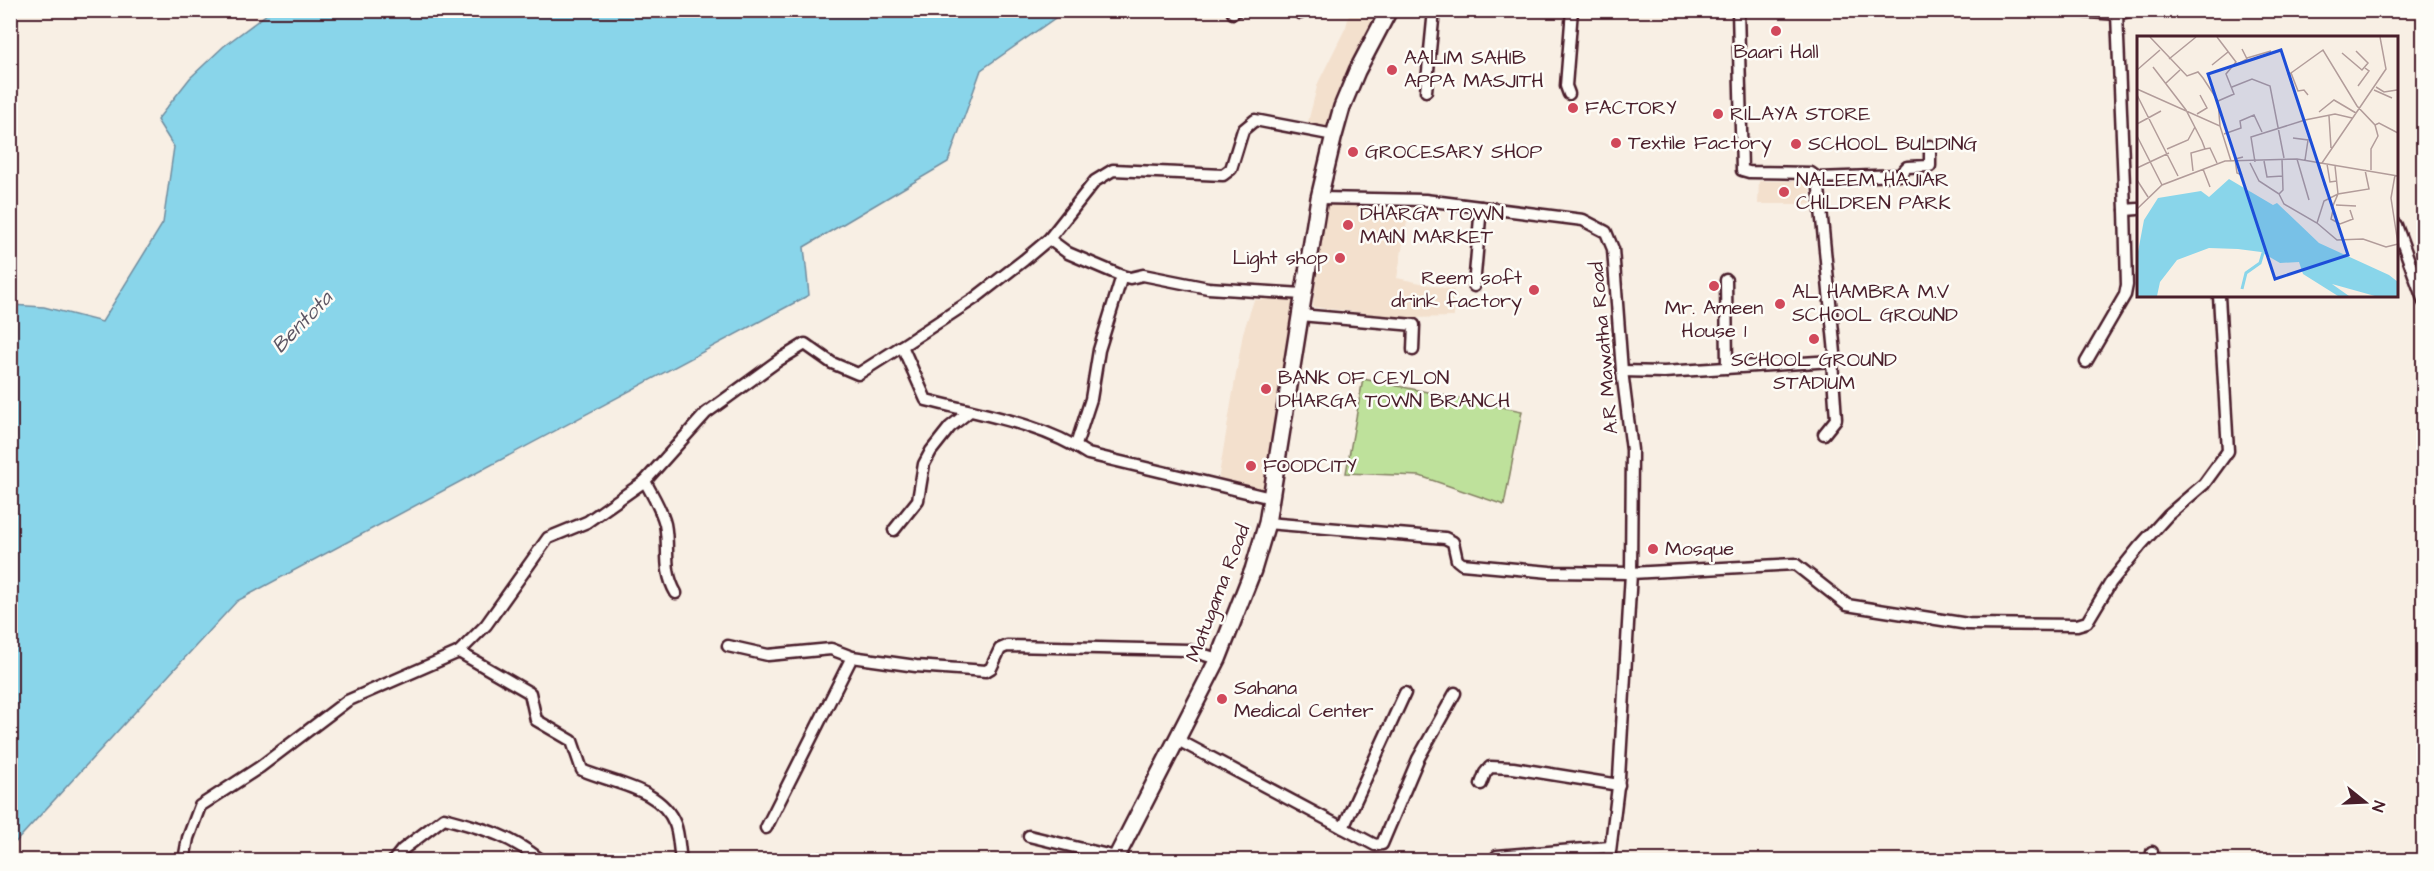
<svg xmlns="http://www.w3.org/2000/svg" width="2434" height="871" font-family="'Architects Daughter',sans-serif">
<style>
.built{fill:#f3e0cd}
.green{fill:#bee19b;stroke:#848063;stroke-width:1.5}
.water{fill:#89d5ea;stroke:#708c9e;stroke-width:1.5}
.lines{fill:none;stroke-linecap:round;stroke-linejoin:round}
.minor-casing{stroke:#4a1f2b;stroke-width:15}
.primary-casing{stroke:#4a1f2b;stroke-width:20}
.minor{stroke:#fdfcf7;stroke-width:10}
.primary{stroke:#fdfcf7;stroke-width:15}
.poi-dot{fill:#d1495b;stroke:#fdfcf7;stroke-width:2}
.labels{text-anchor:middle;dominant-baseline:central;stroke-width:5;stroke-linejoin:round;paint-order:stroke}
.poi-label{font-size:20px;fill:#4a1f2b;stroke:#fdfcf7;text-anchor:start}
.street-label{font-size:20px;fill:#4a1f2b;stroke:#fdfcf7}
.water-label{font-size:21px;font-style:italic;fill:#5d5664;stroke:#fdfcf7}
.inset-river{fill:none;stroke:#89d5ea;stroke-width:3}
.inset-road{fill:none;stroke:#b29c9a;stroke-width:1.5}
.view{fill:#1d4ed8;fill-opacity:0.15;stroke:#1d4ed8;stroke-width:3}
.inset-edge{fill:none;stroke:#4a1f2b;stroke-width:3}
</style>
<rect width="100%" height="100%" fill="#f8efe4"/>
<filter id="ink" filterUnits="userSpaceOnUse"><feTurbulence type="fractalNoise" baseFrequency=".0167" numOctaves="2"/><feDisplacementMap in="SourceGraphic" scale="12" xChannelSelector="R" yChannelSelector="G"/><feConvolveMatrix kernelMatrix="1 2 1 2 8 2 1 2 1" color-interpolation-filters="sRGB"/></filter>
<g filter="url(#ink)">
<g class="built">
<polygon points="1350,11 1386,11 1333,132 1307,126 1318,83 1346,27"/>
<polygon points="1759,181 1809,181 1811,204 1758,204"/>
<polygon points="1323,201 1410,205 1397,278 1454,290 1454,317 1409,318 1313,307"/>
<polygon points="1297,297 1269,492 1218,481 1243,333 1254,300"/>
</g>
<polygon class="green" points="1363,379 1522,411 1504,505 1420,476 1346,473"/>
<polygon class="water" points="271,11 1065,11 981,70 948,162 804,247 809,295 237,601 11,847 11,305 44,307 102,322 163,223 174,147 157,120 190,78 224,46"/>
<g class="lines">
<defs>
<g id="minor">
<polyline points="2060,10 2117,14 2134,10"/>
<polyline points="1233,13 1237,10"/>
<polyline points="1300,13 1301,10"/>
<polyline points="2117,14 2125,210 2138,209"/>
<polyline points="1426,91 1434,10"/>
<polyline points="1569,94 1566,86 1572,10"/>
<polyline points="1818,178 1900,175 1907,167 1930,166 1930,146"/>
<polyline points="1319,198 1425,200 1583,220 1606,232 1613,249 1622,371 1632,450 1631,573 1619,778 1609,860"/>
<polyline points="2396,225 2424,302"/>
<polyline points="1049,239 1068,253 1122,276"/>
<polyline points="1726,280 1727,368"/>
<polyline points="1474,286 1481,207"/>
<polyline points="1300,315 1414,325 1413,350"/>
<polyline points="2086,362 2125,295 2127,285 2125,210"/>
<polyline points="1622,371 1664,372 1832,361 1835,353 1818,178 1811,173 1749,172 1742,170 1738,10"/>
<polyline points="1824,434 1836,419 1832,361"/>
<polyline points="1076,445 1091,399 1099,350 1122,276 1130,278 1143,275 1208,288 1303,294"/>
<path d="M645 481C652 495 661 508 665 524 670 549 662 569 676 593"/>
<path d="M1271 498 1088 454C1041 423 980 414 926 400L902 346 975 298 1024 260 1049 239 1095 181 1113 170 1223 175 1231 169 1243 130 1255 120 1334 135"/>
<polyline points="1267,523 1445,538 1453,542 1457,560 1462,564 1550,572 1631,573 1795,564 1847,605 1968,624 2077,625 2087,622 2111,582 2140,546 2168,515 2204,484 2228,451 2219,296"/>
<polyline points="894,530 918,500 924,464 931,451 950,427 970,411"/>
<polyline points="728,646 768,655 831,649 852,657 916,666 986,671 991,668 1000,649 1007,646 1188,650 1218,659"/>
<path d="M459 652 530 693 536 720 572 741 582 770C614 784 661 788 675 824 679 834 679 849 681 860"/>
<polyline points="1178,740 1375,845 1382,844 1418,759 1455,693"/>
<polyline points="1481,784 1485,773 1490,767 1513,768 1619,785"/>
<polyline points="766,828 852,657"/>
<polyline points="1343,828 1405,693"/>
<polyline points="1029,836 1116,857"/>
<polyline points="1497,856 1610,847"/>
<polyline points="815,859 829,860"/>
<polyline points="184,860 188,838 200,806 260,767 347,701 459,652 486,625 548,538 587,522 645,481 706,413 779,360 805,344 832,363 858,374 902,346"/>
<path d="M394 860 402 850 444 818C484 829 507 834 541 860"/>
<polyline points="560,860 566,860"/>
<polyline points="2151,860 2152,852"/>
</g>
<polyline id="primary" points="1115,860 1218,659 1253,570 1267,523 1319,198 1333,139 1342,107 1357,71 1389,10"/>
</defs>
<use href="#minor" class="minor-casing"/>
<use href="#primary" class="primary-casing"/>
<use href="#minor" class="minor"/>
<use href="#primary" class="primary"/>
</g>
</g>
<g class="poi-dot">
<circle cx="1776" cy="31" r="6"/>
<circle cx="1392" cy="70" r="6"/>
<circle cx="1573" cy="108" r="6"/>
<circle cx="1718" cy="114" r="6"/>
<circle cx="1616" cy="143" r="6"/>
<circle cx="1796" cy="144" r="6"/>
<circle cx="1353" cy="152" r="6"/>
<circle cx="1784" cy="192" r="6"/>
<circle cx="1348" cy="225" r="6"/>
<circle cx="1340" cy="258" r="6"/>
<circle cx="1714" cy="286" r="6"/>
<circle cx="1534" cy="290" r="6"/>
<circle cx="1780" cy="304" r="6"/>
<circle cx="1814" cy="339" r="6"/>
<circle cx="1266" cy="389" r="6"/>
<circle cx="1251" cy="466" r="6"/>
<circle cx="1653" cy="549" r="6"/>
<circle cx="1222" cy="699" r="6"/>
</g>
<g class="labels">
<g class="poi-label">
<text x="1776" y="52" text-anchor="middle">Baari Hall</text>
<text x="1404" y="58">AALIM SAHIB<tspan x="1404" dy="23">APPA MASJITH</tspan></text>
<text x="1585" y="108">FACTORY</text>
<text x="1730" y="114">RILAYA STORE</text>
<text x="1628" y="143">Textile Factory</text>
<text x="1808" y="144">SCHOOL BULDING</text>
<text x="1365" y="152">GROCESARY SHOP</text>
<text x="1796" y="180">NALEEM HAJIAR<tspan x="1796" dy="23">CHILDREN PARK</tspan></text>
<text x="1360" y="214">DHARGA TOWN<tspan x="1360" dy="23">MAIN MARKET</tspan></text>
<text x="1328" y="258" text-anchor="end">Light shop</text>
<text x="1522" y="278" text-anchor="end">Reem soft<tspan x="1522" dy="23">drink factory</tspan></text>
<text x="1792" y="292">AL HAMBRA M.V<tspan x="1792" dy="23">SCHOOL GROUND</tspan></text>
<text x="1714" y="308" text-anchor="middle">Mr. Ameen<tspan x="1714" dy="23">House 1</tspan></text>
<text x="1814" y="360" text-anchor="middle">SCHOOL GROUND<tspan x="1814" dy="23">STADIUM</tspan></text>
<text x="1278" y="378">BANK OF CEYLON<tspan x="1278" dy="23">DHARGA TOWN BRANCH</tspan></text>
<text x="1263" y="466">FOODCITY</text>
<text x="1665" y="549">Mosque</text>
<text x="1234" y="688">Sahana<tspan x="1234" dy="23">Medical Center</tspan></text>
</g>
<g class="street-label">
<text transform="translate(1604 348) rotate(-95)">A.R Mawatha Road</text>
<text transform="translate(1218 593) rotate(-69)">Matugama Road</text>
</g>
<g class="water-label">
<text transform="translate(302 322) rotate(-46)">Bentota</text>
</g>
</g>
<g transform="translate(2137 36)">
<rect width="261" height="261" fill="#f8efe4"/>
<path d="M92 143 136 169 140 167 182 207 252 239 261 246V260H238L195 248 212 260H201L166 238 162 226 143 227 124 216 101 213 72 212 40 224 23 246 20 260H0V221L7 184 21 162 64 155 72 161Z" fill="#89d5ea"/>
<path class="inset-river" d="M105 253 109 237 123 227 126 217"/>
<path class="inset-road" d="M13 1 50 40 61 36 66 42 81 65 83 90M80 1 99 26 89 38 97 58 81 65M205 17 225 34 231 27 219 15M110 22 134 15M32 23 59 1M75 29 91 16M99 29 110 23 105 13M16 31 49 74 65 105 68 113 54 117 56 135M0 34 23 14M154 37 186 14 220 70 238 89 241 100 234 113V134M151 39 154 37 161 55 167 54 171 59M29 47 43 34M221 50 232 35 228 32M95 51 115 43 133 50 147 122M239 51 247 56 260 54M0 53 83 90 94 125M237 54 255 62M0 59 41 140M182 76 197 64 219 77M60 78 70 72 63 59M192 80 194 112M0 88 24 75M238 89 242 87 261 97M87 98 104 92 103 85 117 79 125 96M0 100 25 149M156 102 171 104 168 124M30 113 51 104 58 91M68 113 73 112 80 127M160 123 172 164M127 125 130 141 146 140M118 126 114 101 168 84 198 78 215 82M113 127 122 145 142 158 146 154 145 123M182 127 188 151M185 127 249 33 243 1M190 128 193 146 200 145M0 132 32 117M66 133 73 151M105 139 100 137 98 123 106 121M258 139 254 162 261 208M0 144 11 161M142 158 147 168 180 187 200 204 226 203 249 211 261 208M199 169 219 170M0 173 25 149 88 125 160 123 261 140M196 174 194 183 203 188 216 183 213 174M198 179 195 172 201 158 232 153 228 134M180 187 187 165 201 158 198 130"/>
<path class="view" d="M144 14 211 219 138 243 71 38Z"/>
<rect width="261" height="261" class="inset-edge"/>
</g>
<rect width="2434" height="871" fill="none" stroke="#fdfcf7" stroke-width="36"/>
<rect x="18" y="18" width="2398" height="835" fill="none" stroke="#4a1f2b" stroke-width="2" filter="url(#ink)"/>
<g transform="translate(2365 802) rotate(108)" stroke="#fdfcf7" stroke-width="4.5" paint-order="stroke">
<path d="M0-4.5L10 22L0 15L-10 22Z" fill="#4a1f2b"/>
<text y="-9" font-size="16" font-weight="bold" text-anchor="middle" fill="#4a1f2b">N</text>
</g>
</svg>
